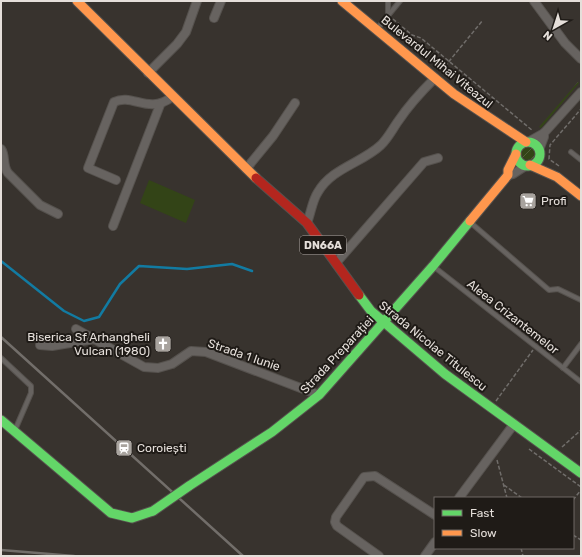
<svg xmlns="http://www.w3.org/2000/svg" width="582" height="557" font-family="Rubik,sans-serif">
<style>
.garden{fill:url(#garden-furrows)}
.pitch{fill:#334417}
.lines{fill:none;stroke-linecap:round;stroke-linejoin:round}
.stream{stroke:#127ba2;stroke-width:2.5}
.lane-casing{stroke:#56524e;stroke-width:6}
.street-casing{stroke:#56524e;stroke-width:10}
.fast-casing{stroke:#56524e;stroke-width:11}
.slow-casing{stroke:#56524e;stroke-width:11}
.jam-casing{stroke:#56524e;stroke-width:11}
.path{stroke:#706d6a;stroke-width:1.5;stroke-dasharray:4 2;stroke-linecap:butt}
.lane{stroke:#676360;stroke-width:4}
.street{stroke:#676360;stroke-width:8}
.fast{stroke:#63d668;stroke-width:9}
.slow{stroke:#ff974d;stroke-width:9}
.jam{stroke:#b3261e;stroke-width:9}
.rail{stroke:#726e6a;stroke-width:2.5}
.fast-bridge-casing{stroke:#56524e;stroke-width:11;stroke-linecap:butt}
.fast-bridge{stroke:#63d668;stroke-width:9}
.labels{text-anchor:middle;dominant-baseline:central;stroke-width:4;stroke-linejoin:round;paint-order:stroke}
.shield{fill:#1f1b17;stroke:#aaa4a0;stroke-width:1}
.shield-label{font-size:11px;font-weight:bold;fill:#e5dfda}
.street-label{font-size:12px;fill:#e5dfda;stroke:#1f1b17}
.poi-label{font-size:12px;fill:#e5dfda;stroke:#1f1b17;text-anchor:start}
</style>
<defs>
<pattern id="garden-furrows" width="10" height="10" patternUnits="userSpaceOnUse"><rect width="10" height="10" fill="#334417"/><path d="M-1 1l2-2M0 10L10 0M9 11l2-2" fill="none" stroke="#505f38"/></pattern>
</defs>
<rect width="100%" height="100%" fill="#38332e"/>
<g class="garden">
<polygon points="578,82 579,83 541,128 539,127"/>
<circle cx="528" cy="153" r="7"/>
</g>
<polygon class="pitch" points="149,180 195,200 186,223 140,203"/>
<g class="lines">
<polyline class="stream" points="1,261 64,311 84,321 99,317 120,284 139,266 187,269 232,264 252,271"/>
<defs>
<g id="lane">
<polyline points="388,15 388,1"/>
<polyline points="377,29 400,1"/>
<polyline points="571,152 581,160"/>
<polyline points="471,223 549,290 558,289 581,300"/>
<polyline points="433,266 581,382"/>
<polyline points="1,358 31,386 31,393 15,430"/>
<polyline points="563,368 581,344"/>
</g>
<g id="street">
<polyline points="534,1 565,43 581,59"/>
<polyline points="214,18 221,1"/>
<polyline points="148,73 177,44 186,32 197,1"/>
<polyline points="528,142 544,133 581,92"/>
<path d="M1 149C6 156 2 165 8 173L40 205 58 214"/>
<polyline points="539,150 544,137 544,133"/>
<polyline points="246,169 273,136 295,103"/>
<polyline points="508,175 513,174 527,165"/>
<path d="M116 180 88 168 114 102C133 93 148 115 172 97"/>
<path d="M307 223C311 213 312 201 318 192 332 168 362 163 381 145 389 137 393 128 399 120 409 105 422 91 435 78"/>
<polyline points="113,226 160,105"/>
<polyline points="336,263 424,162 438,158"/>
<polyline points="76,329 144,367 158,368 172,364 191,351 206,352 319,395"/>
<polyline points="40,345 52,346 94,339"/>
<polyline points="459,498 514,424"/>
<polyline points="379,556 337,526 335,522 336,517 364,477 375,476 435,515"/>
<polyline points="425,556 435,542"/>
</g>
<g id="fast">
<circle cx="528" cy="154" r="12"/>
<polyline points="359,295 371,311 445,374 581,473"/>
<polyline points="1,420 111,513 132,518 153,511"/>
<polyline points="189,486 272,432 319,395 433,266 470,221"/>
</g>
<g id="slow">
<polyline points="77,1 256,178"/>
<polyline points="342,1 454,94 526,142"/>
<polyline points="530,165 557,177 581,196"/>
<polyline points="470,221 508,175 508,170 516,154"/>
</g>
<polyline id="jam" points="256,178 307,223 359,295"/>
</defs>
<use href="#lane" class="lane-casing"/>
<use href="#street" class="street-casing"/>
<use href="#fast" class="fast-casing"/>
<use href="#slow" class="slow-casing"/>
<use href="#jam" class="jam-casing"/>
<g class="path">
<polyline points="393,19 412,35 421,38 533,131"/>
<polyline points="441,71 483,20"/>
<polyline points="559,166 549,159 550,145 581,109"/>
<polyline points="496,401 533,350"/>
<polyline points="562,447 581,430"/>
<polyline points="529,449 581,487"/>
<polyline points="497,460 507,498"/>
<polyline points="504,485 522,498"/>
<polyline points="573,500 581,490"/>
<polyline points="573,535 581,540"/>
<polyline points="521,548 523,556"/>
</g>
<use href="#lane" class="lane"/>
<use href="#street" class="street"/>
<use href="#fast" class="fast"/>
<use href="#slow" class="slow"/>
<use href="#jam" class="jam"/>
<g class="rail">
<polyline points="1,337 243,556"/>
<polyline points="1,550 74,556"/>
</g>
<defs>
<polyline id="fast-bridge" points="153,511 189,486"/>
</defs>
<use href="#fast-bridge" class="fast-bridge-casing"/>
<use href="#fast-bridge" class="fast-bridge"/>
</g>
<defs>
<symbol id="supermarket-square" viewBox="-11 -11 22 22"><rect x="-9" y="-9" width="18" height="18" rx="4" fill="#a8a39e" stroke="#1f1b17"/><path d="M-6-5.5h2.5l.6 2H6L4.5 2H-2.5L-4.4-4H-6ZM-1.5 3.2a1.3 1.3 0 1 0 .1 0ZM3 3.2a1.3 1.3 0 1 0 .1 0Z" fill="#fff"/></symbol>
<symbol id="church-square" viewBox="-11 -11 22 22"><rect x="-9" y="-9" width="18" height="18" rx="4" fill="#a8a39e" stroke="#1f1b17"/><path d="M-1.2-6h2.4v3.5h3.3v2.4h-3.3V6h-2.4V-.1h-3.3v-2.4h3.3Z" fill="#fff"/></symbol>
<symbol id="station-square" viewBox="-11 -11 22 22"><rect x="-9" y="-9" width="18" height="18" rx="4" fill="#a8a39e" stroke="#1f1b17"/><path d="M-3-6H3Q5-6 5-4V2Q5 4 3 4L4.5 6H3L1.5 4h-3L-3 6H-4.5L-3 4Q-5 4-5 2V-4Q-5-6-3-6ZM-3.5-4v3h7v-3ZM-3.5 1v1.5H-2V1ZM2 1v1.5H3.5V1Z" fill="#fff"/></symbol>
</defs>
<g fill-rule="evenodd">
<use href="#supermarket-square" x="518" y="191" width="20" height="20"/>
<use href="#church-square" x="153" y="334" width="20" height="20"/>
<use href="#station-square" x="114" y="438" width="20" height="20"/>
</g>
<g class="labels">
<rect class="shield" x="300" y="236" width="46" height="18" rx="3"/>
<g class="shield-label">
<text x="323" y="245">DN66A</text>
</g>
<g class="street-label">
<text transform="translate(437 62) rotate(39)">Bulevardul Mihai Viteazul</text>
<text transform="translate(513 317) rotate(38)">Aleea Crizantemelor</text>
<text transform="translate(433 346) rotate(39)">Strada Nicolae Titulescu</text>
<text transform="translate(244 355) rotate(19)">Strada 1 Iunie</text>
<text transform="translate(337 355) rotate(-47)">Strada Preparației</text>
</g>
<g class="poi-label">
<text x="541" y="201">Profi</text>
<text x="150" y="337" text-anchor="end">Biserica Sf Arhangheli<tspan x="150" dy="14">Vulcan (1980)</tspan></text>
<text x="137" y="448">Coroiești</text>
</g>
</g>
<rect width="582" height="557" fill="none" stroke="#e5dfda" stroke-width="4"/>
<rect x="434" y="497" width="140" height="52" fill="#1f1b17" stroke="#6e6965"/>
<rect x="442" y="510" width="20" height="6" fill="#63d668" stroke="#6e6965"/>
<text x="470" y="517" font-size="12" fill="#e5dfda">Fast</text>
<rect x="442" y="530" width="20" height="6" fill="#ff974d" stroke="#6e6965"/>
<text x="470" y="537" font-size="12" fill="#e5dfda">Slow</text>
<g transform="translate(554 28) rotate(219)" stroke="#1f1b17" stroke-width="3" paint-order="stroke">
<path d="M0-3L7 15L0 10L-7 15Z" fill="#e5dfda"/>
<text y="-6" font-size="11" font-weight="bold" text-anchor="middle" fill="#e5dfda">N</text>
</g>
</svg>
